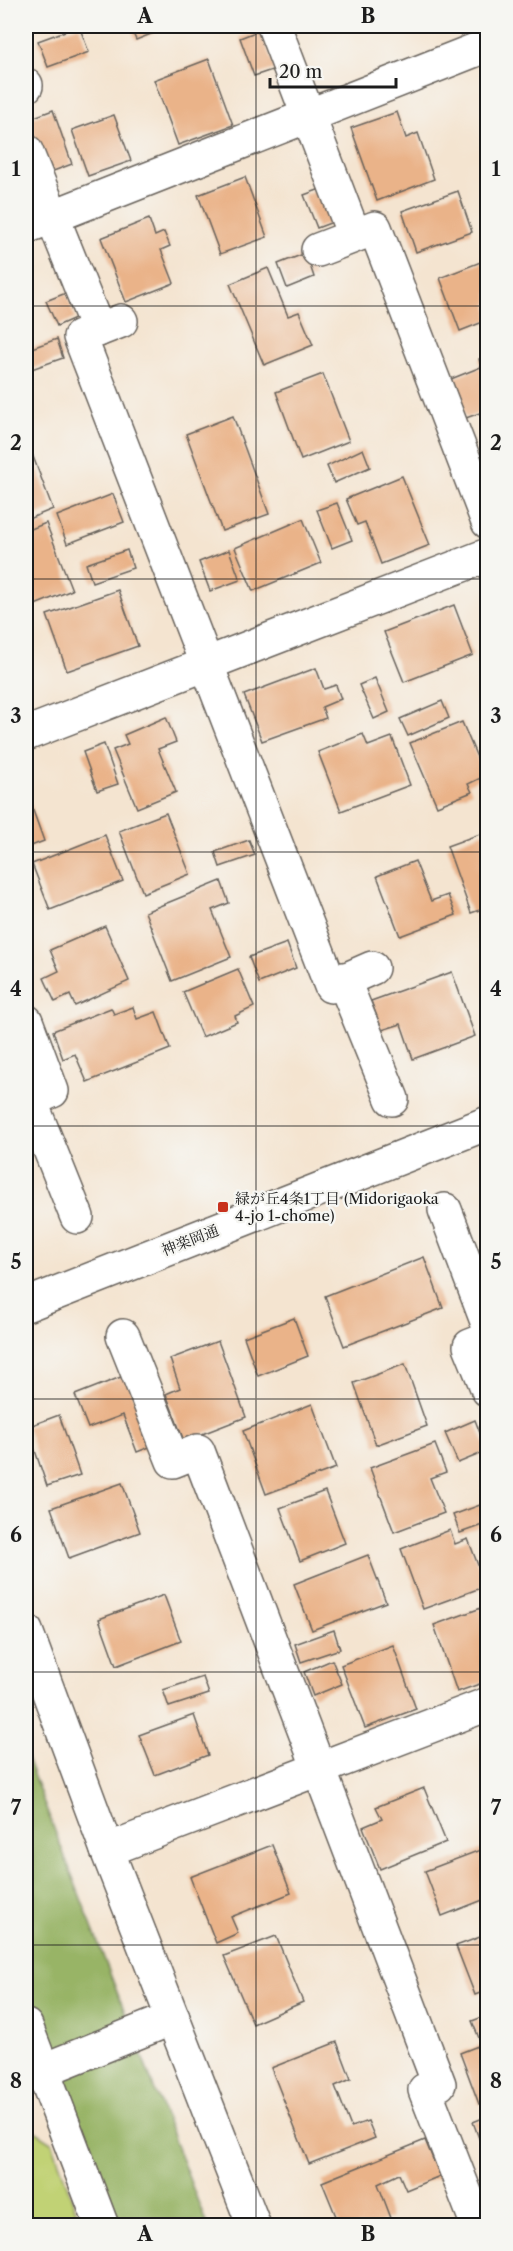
<svg xmlns="http://www.w3.org/2000/svg" width="513" height="2251" font-family="'Libre Caslon Text','Noto Serif JP',serif">
<style>
.green{fill:#c1d275;stroke:#6e7748;stroke-width:1.5}
.forest{fill:#98b466;stroke:#5a6841;stroke-width:1.5}
.building{fill:#eab389}
.lines{fill:none;stroke-linecap:round;stroke-linejoin:round}
.minor-casing{stroke:#68625b;stroke-width:36}
.minor{stroke:#fff;stroke-width:33}
.grid{fill:none;stroke:#1c1c1c;stroke-width:1.5;stroke-opacity:0.55}
.poi-dot{fill:#c8321e;stroke:#f6f6f2;stroke-width:2}
.labels{text-anchor:middle;dominant-baseline:central;stroke-width:4.5;stroke-linejoin:round;paint-order:stroke}
.poi-label{font-size:15px;fill:#1c1c1c;stroke:#f6f6f2;text-anchor:start}
.street-label{font-size:15px;fill:#1c1c1c;stroke:#f6f6f2}
.neatline{fill:none;stroke:#1c1c1c;stroke-width:2}
.grid-label{font-size:20px;text-anchor:middle;font-weight:bold;fill:#1c1c1c}
</style>
<rect width="100%" height="100%" fill="#f6f6f2"/>
<filter id="ink" filterUnits="userSpaceOnUse"><feTurbulence type="fractalNoise" baseFrequency=".0167" numOctaves="2"/><feDisplacementMap in="SourceGraphic" scale="12" xChannelSelector="R" yChannelSelector="G"/><feConvolveMatrix kernelMatrix="1 2 1 2 8 2 1 2 1" color-interpolation-filters="sRGB"/></filter>
<filter id="wash" filterUnits="userSpaceOnUse"><feTurbulence type="fractalNoise" baseFrequency=".008" numOctaves="4" result="noise"/><feDisplacementMap in="SourceGraphic" scale="24" xChannelSelector="R" yChannelSelector="G"/><feGaussianBlur stdDeviation="1.35" result="paint"/><feColorMatrix in="noise" values="0 0 0 0 0 0 0 0 0 0 0 0 0 0 0 0 0 1.4 0 .05"/><feComposite in="paint" operator="in"/></filter>
<g filter="url(#wash)">
<rect width="100%" height="100%" fill="#f4e4d0"/>
<polygon class="green" points="27,2126 52,2142 79,2219 64,2225 26,2225 26,2127"/>
<polygon class="forest" points="26,1756 207,2225 117,2225 26,1990"/>
<g id="blocks">
<g class="building">
<polygon points="79,26 89,52 48,67 38,41"/>
<polygon points="130,26 171,26 136,40"/>
<polygon points="467,26 488,26 488,30 472,37"/>
<polygon points="260,30 275,69 254,76 240,38"/>
<polygon points="209,59 233,125 178,145 154,80"/>
<polygon points="53,110 72,164 48,173 29,119"/>
<polygon points="397,112 406,138 418,133 434,179 377,201 351,128"/>
<polygon points="114,115 131,161 88,176 72,130"/>
<polygon points="245,177 267,237 220,254 198,195"/>
<polygon points="326,187 338,220 317,228 304,195"/>
<polygon points="458,191 472,232 416,252 402,211"/>
<polygon points="149,219 155,236 164,232 170,246 161,250 174,283 126,302 101,238"/>
<polygon points="306,253 314,277 287,288 278,264"/>
<polygon points="488,259 488,320 460,331 440,278"/>
<polygon points="268,268 288,316 299,312 313,345 264,365 230,284"/>
<polygon points="66,293 75,318 57,326 46,301"/>
<polygon points="57,339 63,358 26,371 26,350"/>
<polygon points="488,356 488,410 466,418 451,379 481,367 479,359"/>
<polygon points="323,374 349,441 301,460 276,392"/>
<polygon points="233,416 269,514 222,531 186,434"/>
<polygon points="29,446 53,509 26,520 26,448"/>
<polygon points="363,449 370,467 334,483 327,466"/>
<polygon points="402,476 430,545 381,564 365,522 357,525 346,499"/>
<polygon points="113,494 124,522 67,544 57,516"/>
<polygon points="337,503 352,540 332,548 317,510"/>
<polygon points="303,519 321,563 253,591 235,548"/>
<polygon points="46,523 72,590 30,607 26,595 26,531"/>
<polygon points="127,550 133,568 92,582 86,564"/>
<polygon points="229,550 240,580 210,591 199,562"/>
<polygon points="118,590 138,646 67,671 47,615"/>
<polygon points="454,605 473,655 404,682 384,632"/>
<polygon points="316,668 324,689 336,685 341,699 322,707 326,718 262,741 244,695"/>
<polygon points="375,678 389,712 374,719 359,685"/>
<polygon points="442,701 449,718 408,736 400,719"/>
<polygon points="166,717 176,742 158,749 176,792 137,808 113,750 128,744 124,735"/>
<polygon points="462,722 485,776 468,784 472,792 437,806 410,743"/>
<polygon points="363,734 368,746 392,737 410,785 341,811 318,752"/>
<polygon points="104,744 118,784 97,791 83,752"/>
<polygon points="26,791 44,841 26,848"/>
<polygon points="166,813 190,874 143,893 119,831"/>
<polygon points="488,831 488,907 471,913 447,846"/>
<polygon points="105,835 123,881 50,910 32,864"/>
<polygon points="249,840 255,855 220,867 215,852"/>
<polygon points="415,861 431,901 448,895 456,915 400,936 377,876"/>
<polygon points="221,881 229,903 212,910 231,957 172,981 145,912"/>
<polygon points="105,926 129,981 75,1006 70,995 55,1002 44,978 59,971 50,950"/>
<polygon points="287,943 296,968 259,983 249,957"/>
<polygon points="238,969 254,1007 235,1016 237,1022 202,1037 183,992"/>
<polygon points="452,972 475,1036 413,1059 401,1024 382,1030 371,1001"/>
<polygon points="133,1007 137,1019 156,1012 170,1049 87,1082 75,1054 63,1059 53,1031 111,1008 114,1014"/>
<polygon points="424,1257 443,1308 344,1346 325,1296"/>
<polygon points="294,1318 308,1356 258,1376 244,1337"/>
<polygon points="218,1341 246,1417 184,1441 166,1394 180,1388 170,1359"/>
<polygon points="405,1364 427,1426 376,1445 354,1383"/>
<polygon points="126,1375 152,1446 137,1452 123,1415 88,1428 75,1395"/>
<polygon points="312,1404 336,1468 266,1494 243,1431"/>
<polygon points="59,1415 80,1475 47,1486 27,1427"/>
<polygon points="475,1420 487,1451 458,1463 445,1433"/>
<polygon points="435,1444 446,1472 430,1478 444,1513 394,1532 370,1468"/>
<polygon points="122,1483 140,1532 69,1558 51,1508"/>
<polygon points="325,1491 345,1543 300,1561 280,1508"/>
<polygon points="488,1502 488,1523 460,1533 453,1515"/>
<polygon points="450,1530 455,1544 468,1539 486,1586 423,1609 401,1549"/>
<polygon points="368,1555 386,1602 312,1630 294,1584"/>
<polygon points="164,1595 181,1641 116,1666 99,1619"/>
<polygon points="484,1607 488,1617 488,1681 457,1692 434,1625"/>
<polygon points="334,1630 340,1649 301,1662 295,1644"/>
<polygon points="393,1645 416,1709 365,1728 341,1665"/>
<polygon points="332,1660 342,1684 313,1696 304,1672"/>
<polygon points="203,1677 209,1694 169,1707 163,1690"/>
<polygon points="194,1715 208,1755 155,1775 139,1735"/>
<polygon points="424,1788 446,1842 380,1869 363,1827 382,1819 376,1807"/>
<polygon points="272,1845 291,1893 231,1917 238,1933 216,1943 190,1877"/>
<polygon points="488,1847 488,1898 442,1916 425,1871"/>
<polygon points="488,1934 488,1990 475,1995 456,1946"/>
<polygon points="276,1936 303,2002 253,2024 224,1956"/>
<polygon points="488,2015 488,2034 479,2038 472,2021"/>
<polygon points="337,2042 351,2079 335,2086 351,2127 368,2121 375,2138 309,2164 271,2068"/>
<polygon points="488,2042 488,2101 479,2104 460,2053"/>
<polygon points="488,2116 488,2160 487,2160 473,2122"/>
<polygon points="425,2140 440,2176 406,2190 399,2174 378,2184 391,2218 372,2226 340,2226 322,2182"/>
</g>
</g>
</g>
<g filter="url(#ink)">
<use href="#blocks" fill-opacity="0" stroke="#68625b" stroke-width="1.5"/>
<g class="lines">
<defs>
<g id="minor">
<polyline points="274,26 354,235"/>
<polyline points="26,86 26,85"/>
<polyline points="26,151 98,330"/>
<polyline points="26,227 488,45"/>
<polyline points="318,250 375,228 488,522"/>
<polyline points="121,321 80,337 331,986 372,968"/>
<polyline points="26,734 488,555"/>
<polyline points="343,979 392,1099"/>
<polyline points="26,1021 52,1091 26,1102"/>
<polyline points="30,1100 77,1217"/>
<polyline points="445,1210 488,1324"/>
<polyline points="26,1305 488,1123"/>
<polyline points="123,1336 173,1461 198,1451 439,2084 425,2090 478,2226"/>
<polyline points="488,1339 470,1346 488,1390"/>
<polyline points="26,1631 107,1850 254,2226"/>
<polyline points="107,1850 488,1704"/>
<polyline points="26,2026 102,2226"/>
<polyline points="26,2077 173,2018"/>
</g>
</defs>
<use href="#minor" class="minor-casing"/>
<use href="#minor" class="minor"/>
</g>
</g>
<path class="grid" d="M256 26V2226M26 306H488M26 579H488M26 852H488M26 1126H488M26 1399H488M26 1672H488M26 1945H488"/>
<rect class="poi-dot" x="217" y="1201" width="12" height="12" rx="3"/>
<g class="labels">
<g class="poi-label">
<text x="235" y="1198">緑が丘4条1丁目 (Midorigaoka<tspan x="235" dy="17">4-jo 1-chome)</tspan></text>
</g>
<g class="street-label">
<text transform="translate(190 1240) rotate(-21)">神楽岡通</text>
</g>
</g>
<rect width="513" height="2251" fill="none" stroke="#f6f6f2" stroke-width="66"/>
<path d="M270 78v9h126v-9" fill="none" stroke="#1c1c1c" stroke-width="3"/>
<text x="279" y="78" font-size="18" fill="#1c1c1c" stroke="#f6f6f2" stroke-width="4.5" paint-order="stroke">20 m</text>
<rect x="33" y="33" width="447" height="2185" class="neatline"/>
<g class="grid-label">
<text x="145" y="23">A</text>
<text x="368" y="23">B</text>
<text x="16" y="176">1</text>
<text x="496" y="176">1</text>
<text x="16" y="450">2</text>
<text x="496" y="450">2</text>
<text x="16" y="723">3</text>
<text x="496" y="723">3</text>
<text x="16" y="996">4</text>
<text x="496" y="996">4</text>
<text x="16" y="1269">5</text>
<text x="496" y="1269">5</text>
<text x="16" y="1542">6</text>
<text x="496" y="1542">6</text>
<text x="16" y="1815">7</text>
<text x="496" y="1815">7</text>
<text x="16" y="2088">8</text>
<text x="496" y="2088">8</text>
<text x="145" y="2241">A</text>
<text x="368" y="2241">B</text>
</g>
</svg>
